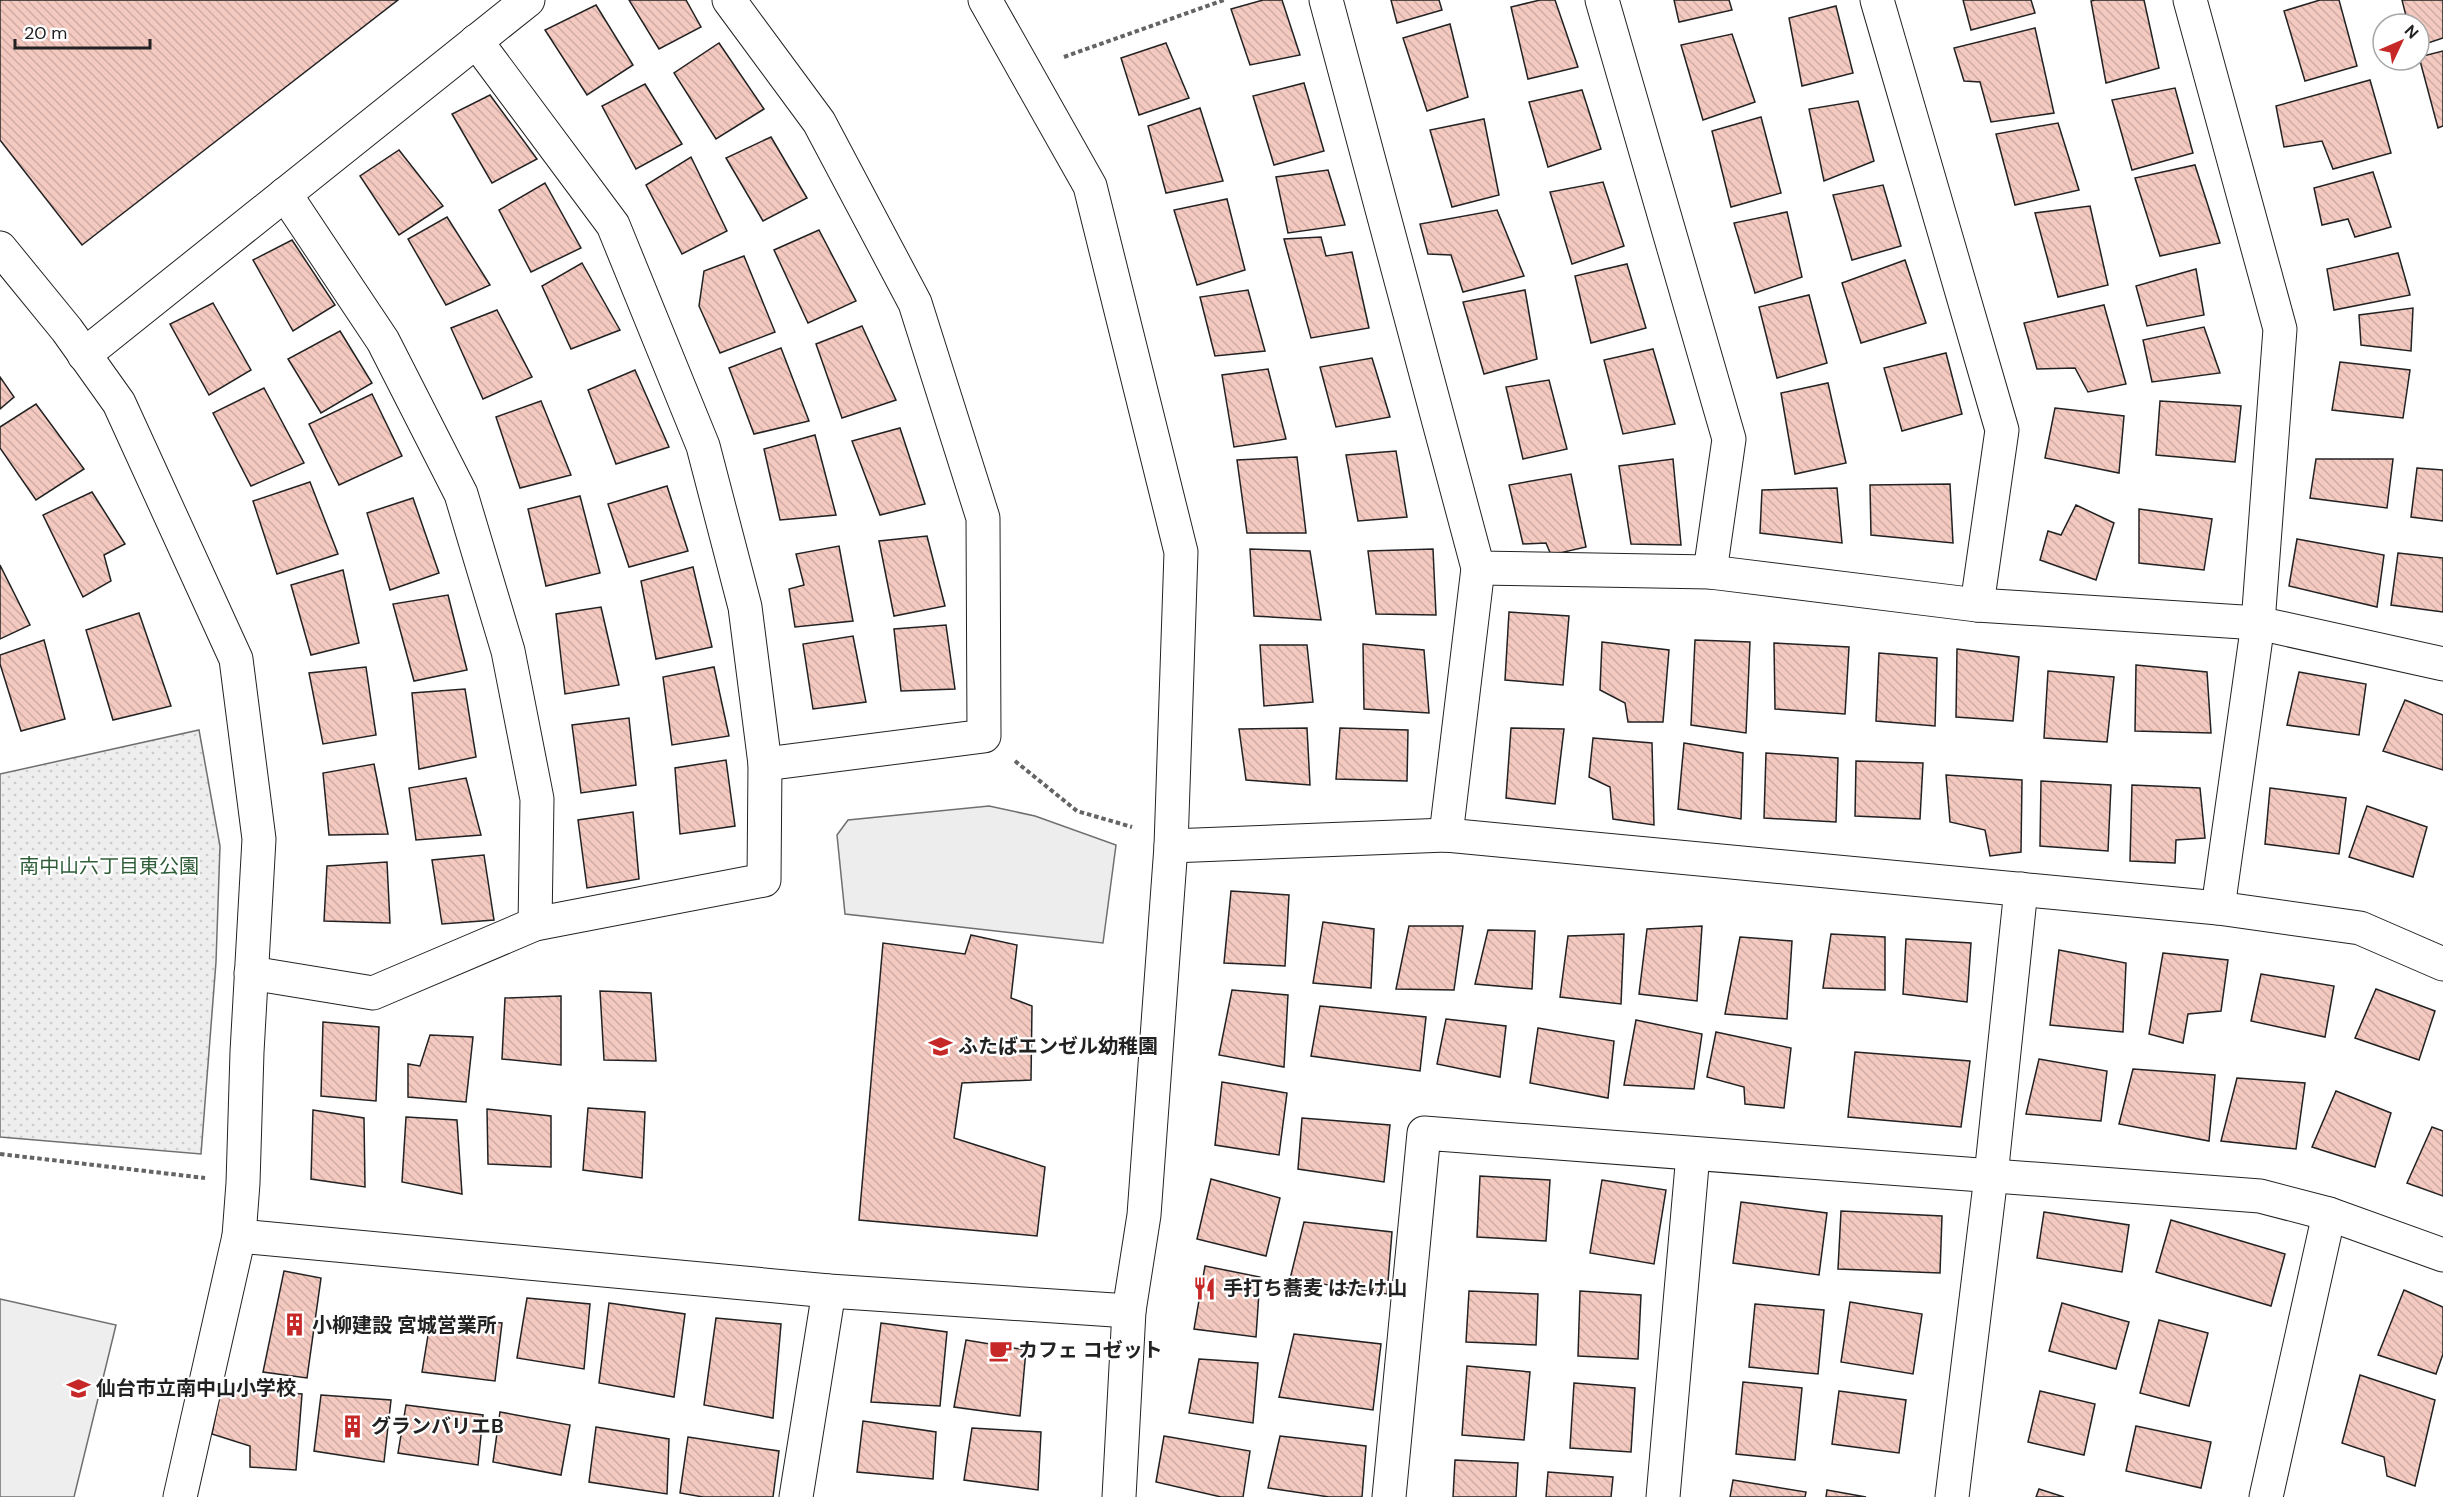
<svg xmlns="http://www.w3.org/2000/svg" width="2443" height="1497" font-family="'DM Sans','Noto Sans JP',sans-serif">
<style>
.grass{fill:url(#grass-dots);stroke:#6f6f6f;stroke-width:1.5}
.garden{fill:#eee;stroke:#6f6f6f;stroke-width:1.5}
.parking{fill:#ededed;stroke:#6f6f6f;stroke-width:1.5}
.building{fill:url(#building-back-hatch);stroke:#222;stroke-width:1.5}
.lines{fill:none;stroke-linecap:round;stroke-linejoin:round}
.street-casing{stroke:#222;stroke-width:35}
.secondary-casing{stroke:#222;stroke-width:35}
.path{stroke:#646464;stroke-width:4;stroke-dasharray:4.5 3;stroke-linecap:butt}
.street{stroke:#fff;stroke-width:33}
.secondary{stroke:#fff;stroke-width:33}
.labels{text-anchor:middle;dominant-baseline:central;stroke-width:4.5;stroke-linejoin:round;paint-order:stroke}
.park-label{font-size:20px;fill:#2f5e38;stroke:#fff}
.poi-label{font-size:20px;font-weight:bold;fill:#222;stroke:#fff;text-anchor:start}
</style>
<defs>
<pattern id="grass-dots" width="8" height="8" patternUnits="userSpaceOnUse" patternTransform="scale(1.5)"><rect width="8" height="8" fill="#eee"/><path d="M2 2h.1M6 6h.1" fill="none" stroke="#ccc" stroke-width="1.8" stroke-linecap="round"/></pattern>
<pattern id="building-back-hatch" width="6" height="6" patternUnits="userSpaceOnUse" patternTransform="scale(1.5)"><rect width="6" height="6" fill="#f3c9c0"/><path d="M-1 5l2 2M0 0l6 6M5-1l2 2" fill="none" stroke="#d0aca5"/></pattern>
</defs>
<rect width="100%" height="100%" fill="#fff"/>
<polygon class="grass" points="199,730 220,846 216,962 201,1154 0,1137 0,774"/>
<polygon class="garden" points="0,1299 116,1325 74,1497 0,1497"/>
<polygon class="parking" points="989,806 1035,816 1116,845 1103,943 845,914 837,835 848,820"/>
<g class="building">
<polygon points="0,0 398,0 82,245 0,140"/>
<polygon points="629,0 686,0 701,27 659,49"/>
<polygon points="1263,0 1282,0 1300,55 1250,65 1231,9"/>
<polygon points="1391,0 1439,0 1442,10 1397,23"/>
<polygon points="1540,0 1555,0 1578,67 1528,79 1511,7"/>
<polygon points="1674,0 1729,0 1732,10 1679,22"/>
<polygon points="1963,0 2031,0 2035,13 1971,30"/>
<polygon points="2095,0 2144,0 2159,68 2106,83 2091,1"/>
<polygon points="2320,0 2339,0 2357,66 2305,81 2284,11"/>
<polygon points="2402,0 2443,0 2443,38 2419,46 2419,24 2408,24"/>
<polygon points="596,5 633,65 587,95 545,30"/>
<polygon points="1836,6 1853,73 1802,86 1789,18"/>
<polygon points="1450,24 1468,97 1427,111 1403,38"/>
<polygon points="2035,28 2054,113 1991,122 1980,82 1964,81 1954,48"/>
<polygon points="1732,34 1755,102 1703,120 1681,45"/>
<polygon points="719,43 764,109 716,139 674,73"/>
<polygon points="1166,43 1189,98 1139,115 1121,58"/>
<polygon points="2443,51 2443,126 2438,128 2419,57"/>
<polygon points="2370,80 2391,153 2333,169 2322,141 2284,147 2276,106"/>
<polygon points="1304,83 1324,151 1274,165 1253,96"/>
<polygon points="645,84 682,144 636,169 602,106"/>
<polygon points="2175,88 2193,153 2132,170 2112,100"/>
<polygon points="1582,90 1601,149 1548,167 1529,102"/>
<polygon points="490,95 537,159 492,183 452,114"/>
<polygon points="1858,101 1874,161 1824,181 1809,109"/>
<polygon points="1200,108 1223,181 1166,193 1148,126"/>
<polygon points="1761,117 1781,193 1731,207 1712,131"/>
<polygon points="1484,119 1499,195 1452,207 1430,130"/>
<polygon points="2058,123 2079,190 2015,205 1996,134"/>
<polygon points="771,137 807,198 763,221 726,158"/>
<polygon points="399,150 443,206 399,235 360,176"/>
<polygon points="691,157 727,231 682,254 646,185"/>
<polygon points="2195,165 2220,243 2160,256 2135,178"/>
<polygon points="1328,170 1345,225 1288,233 1276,177"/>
<polygon points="2373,172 2391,227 2355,237 2348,219 2322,225 2314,188"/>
<polygon points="1603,182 1624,246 1572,264 1550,192"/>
<polygon points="545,183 581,248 531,272 499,210"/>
<polygon points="1883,185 1901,246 1852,260 1833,195"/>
<polygon points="1227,199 1245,270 1197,285 1174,210"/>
<polygon points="2090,206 2108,285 2058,297 2035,213"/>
<polygon points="1497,210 1524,276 1463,292 1451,255 1428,254 1420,224"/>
<polygon points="1787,212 1802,277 1755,293 1734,223"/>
<polygon points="447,217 490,285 446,305 408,239"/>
<polygon points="819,230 856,301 808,323 774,250"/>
<polygon points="1321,237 1326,256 1352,252 1369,328 1311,338 1284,239"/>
<polygon points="292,240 335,305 293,331 253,260"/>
<polygon points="2398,253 2410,295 2334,310 2327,269"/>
<polygon points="744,256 775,332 720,353 699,306 704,271"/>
<polygon points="1905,260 1926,323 1861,343 1842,283"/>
<polygon points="582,263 620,330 571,349 542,286"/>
<polygon points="1627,264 1646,328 1591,343 1575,276"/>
<polygon points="2196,269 2204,315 2147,326 2136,286"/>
<polygon points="1248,290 1265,351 1215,356 1200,297"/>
<polygon points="1525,290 1537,359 1484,374 1463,302"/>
<polygon points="1809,295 1827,363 1777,378 1759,307"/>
<polygon points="213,303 251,370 209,395 170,324"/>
<polygon points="2104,305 2126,384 2088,392 2075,368 2037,369 2024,323"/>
<polygon points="2413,308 2411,351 2361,345 2359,315"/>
<polygon points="497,310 532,377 483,399 451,328"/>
<polygon points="862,326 896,400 842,418 816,344"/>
<polygon points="2204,327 2220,373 2152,382 2143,340"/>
<polygon points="340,331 372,383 321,413 288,359"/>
<polygon points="781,348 809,421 754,434 729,368"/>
<polygon points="1653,349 1675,424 1623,434 1604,360"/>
<polygon points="1946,353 1962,414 1902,431 1884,368"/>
<polygon points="1372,358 1390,417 1336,427 1320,367"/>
<polygon points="2340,362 2410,370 2403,418 2332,410"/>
<polygon points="1268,369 1286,439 1234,447 1222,375"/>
<polygon points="635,370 669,447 616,464 588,390"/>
<polygon points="0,377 14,397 0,409"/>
<polygon points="1549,380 1567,449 1523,459 1506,387"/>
<polygon points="1828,383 1846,463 1795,474 1781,393"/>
<polygon points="264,388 304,463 251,486 213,413"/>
<polygon points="372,394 402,456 339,485 309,424"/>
<polygon points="541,401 571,475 520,488 496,417"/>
<polygon points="2160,401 2241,406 2235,462 2156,455"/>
<polygon points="36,404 84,469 36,500 0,448 0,427"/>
<polygon points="2055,408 2124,416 2119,473 2045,458"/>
<polygon points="900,428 925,504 880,515 852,441"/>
<polygon points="815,435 836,515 780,520 764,449"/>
<polygon points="1396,451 1407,517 1358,521 1346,455"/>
<polygon points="1297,457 1306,533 1247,533 1237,460"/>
<polygon points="1673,459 1681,545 1631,544 1619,466"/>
<polygon points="2316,459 2393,459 2387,508 2310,498"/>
<polygon points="2417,468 2443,470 2443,521 2411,517"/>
<polygon points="1571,474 1586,547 1551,555 1546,543 1523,544 1509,485"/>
<polygon points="310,482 338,554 277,574 253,501"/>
<polygon points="1950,484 1953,543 1871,535 1870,485"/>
<polygon points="667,486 688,551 629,567 608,504"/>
<polygon points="1837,488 1842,543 1760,533 1762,490"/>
<polygon points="92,492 125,544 104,555 111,581 83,597 43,515"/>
<polygon points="580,496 600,573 546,586 528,509"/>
<polygon points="413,498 439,573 390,590 367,513"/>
<polygon points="2076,505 2114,523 2096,580 2040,560 2048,531 2061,535"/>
<polygon points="2139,509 2212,519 2204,570 2139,563"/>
<polygon points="927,536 945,606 894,616 879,541"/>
<polygon points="2297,539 2384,555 2377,607 2289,586"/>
<polygon points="839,546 853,621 795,627 789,589 804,585 796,554"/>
<polygon points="1250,549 1310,551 1321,620 1254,616"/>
<polygon points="1433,549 1436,615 1376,614 1368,551"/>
<polygon points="2398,553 2443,558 2443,612 2391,605"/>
<polygon points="0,565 30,625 0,639"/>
<polygon points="693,567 712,647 656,659 641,581"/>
<polygon points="343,570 359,643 311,655 291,585"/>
<polygon points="448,595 467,670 414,681 393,604"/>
<polygon points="601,607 619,685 565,694 556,614"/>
<polygon points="1509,612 1569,616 1563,685 1505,680"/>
<polygon points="139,613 171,706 113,720 86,630"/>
<polygon points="946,625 955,689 901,691 894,629"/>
<polygon points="853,636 866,702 813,709 803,644"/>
<polygon points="44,640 65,719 21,731 0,664 0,655"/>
<polygon points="1695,640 1750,642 1746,733 1691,725"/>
<polygon points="1602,642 1669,650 1663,722 1628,722 1625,703 1600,690"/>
<polygon points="1774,643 1849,647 1845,714 1775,709"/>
<polygon points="1363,644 1424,650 1429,713 1364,709"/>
<polygon points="1260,645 1307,645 1313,702 1264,706"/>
<polygon points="1957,649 2019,657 2013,721 1956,717"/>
<polygon points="1879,653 1937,658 1935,726 1876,721"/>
<polygon points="2136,665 2207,672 2211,733 2135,731"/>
<polygon points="366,667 376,735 323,744 309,673"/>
<polygon points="714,667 729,736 672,745 663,677"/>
<polygon points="2048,671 2114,677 2107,742 2044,738"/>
<polygon points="2299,672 2366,684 2359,735 2287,725"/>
<polygon points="465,689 476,757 419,769 412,693"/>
<polygon points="2405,700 2443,715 2443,770 2383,751"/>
<polygon points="629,718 636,785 581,793 572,725"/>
<polygon points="1307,728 1310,785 1246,780 1239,729"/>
<polygon points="1340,728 1408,730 1407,781 1336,779"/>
<polygon points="1511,728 1564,729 1555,804 1506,798"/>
<polygon points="1593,738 1652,743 1654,825 1613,819 1610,787 1589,777"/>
<polygon points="1684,743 1743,753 1741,819 1678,809"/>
<polygon points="1766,753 1838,758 1836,822 1764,818"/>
<polygon points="726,760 735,826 680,834 675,768"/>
<polygon points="1856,761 1923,763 1920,819 1855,816"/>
<polygon points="374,764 388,834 329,835 323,773"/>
<polygon points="1946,775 2022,780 2021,852 1990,856 1985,830 1950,822"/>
<polygon points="466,778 481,835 416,840 409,788"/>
<polygon points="2041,781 2111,785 2108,851 2040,846"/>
<polygon points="2132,785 2200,788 2205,838 2176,840 2175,863 2130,861"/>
<polygon points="2270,788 2346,798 2339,854 2265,844"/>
<polygon points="2367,806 2427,827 2413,877 2349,857"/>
<polygon points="633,812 639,879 587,888 578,820"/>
<polygon points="484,855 494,920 442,924 432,860"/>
<polygon points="387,862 390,923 324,921 327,866"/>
<polygon points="1231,891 1289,895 1285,966 1224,963"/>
<polygon points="1323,922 1374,929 1371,988 1313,983"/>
<polygon points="1409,926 1463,926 1454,990 1396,989"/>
<polygon points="1702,926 1697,1001 1639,994 1647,929"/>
<polygon points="1488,930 1535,931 1532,989 1475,984"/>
<polygon points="1624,934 1621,1004 1560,997 1568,936"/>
<polygon points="1831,934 1885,937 1885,990 1823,988"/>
<polygon points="971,935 1017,945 1011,998 1032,1006 1031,1080 962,1083 954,1138 1045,1167 1037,1236 859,1220 883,943 965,954"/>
<polygon points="1740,937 1792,941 1787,1019 1725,1014"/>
<polygon points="1906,939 1971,943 1967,1002 1903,994"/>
<polygon points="2059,950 2126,963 2123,1032 2050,1025"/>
<polygon points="2163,953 2228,960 2221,1011 2188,1014 2183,1043 2149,1034"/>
<polygon points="2261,974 2334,986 2325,1037 2251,1021"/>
<polygon points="2376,989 2435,1011 2419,1060 2355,1038"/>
<polygon points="1232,990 1288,995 1284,1067 1219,1055"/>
<polygon points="600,991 651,993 656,1061 604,1060"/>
<polygon points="561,996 561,1065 502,1059 505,998"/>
<polygon points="1320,1006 1426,1017 1420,1071 1311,1056"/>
<polygon points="1446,1019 1506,1026 1500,1077 1437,1064"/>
<polygon points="1636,1020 1702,1034 1694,1089 1624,1085"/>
<polygon points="323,1022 379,1027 376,1101 321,1096"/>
<polygon points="1538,1028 1614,1041 1608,1098 1530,1083"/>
<polygon points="1716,1032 1791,1048 1784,1108 1745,1104 1744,1087 1707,1077"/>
<polygon points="430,1035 473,1037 466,1102 408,1097 408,1064 420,1066"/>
<polygon points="1855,1052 1970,1061 1961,1127 1848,1117"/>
<polygon points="2039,1059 2107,1071 2101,1121 2026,1114"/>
<polygon points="2133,1069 2215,1075 2209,1141 2119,1124"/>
<polygon points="2237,1078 2305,1083 2296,1149 2221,1141"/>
<polygon points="1222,1082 1287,1093 1279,1155 1215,1145"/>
<polygon points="2336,1091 2391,1113 2375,1167 2312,1147"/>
<polygon points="588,1108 645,1112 642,1178 583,1170"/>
<polygon points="487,1109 551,1116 551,1167 488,1164"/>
<polygon points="313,1110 364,1118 365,1187 311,1179"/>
<polygon points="406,1117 457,1120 462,1194 402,1182"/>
<polygon points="1302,1118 1390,1125 1384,1182 1298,1169"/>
<polygon points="2432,1127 2443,1131 2443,1196 2407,1183"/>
<polygon points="1480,1176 1550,1180 1546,1241 1477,1237"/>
<polygon points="1211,1179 1280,1198 1266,1256 1197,1239"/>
<polygon points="1602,1180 1666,1190 1654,1264 1590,1253"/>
<polygon points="1741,1202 1827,1213 1819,1275 1733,1263"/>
<polygon points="1841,1211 1942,1216 1940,1273 1838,1269"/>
<polygon points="2044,1212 2129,1225 2122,1272 2037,1258"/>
<polygon points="2171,1220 2285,1254 2271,1306 2156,1272"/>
<polygon points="1304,1222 1392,1232 1387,1294 1290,1279"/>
<polygon points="1205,1266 1260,1277 1256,1337 1194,1329"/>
<polygon points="284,1271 321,1278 307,1378 263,1372"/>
<polygon points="2404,1290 2443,1307 2443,1354 2436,1374 2378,1355"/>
<polygon points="1469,1291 1538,1294 1536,1345 1466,1342"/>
<polygon points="1580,1291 1641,1295 1638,1359 1578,1356"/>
<polygon points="527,1298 590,1304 584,1369 517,1358"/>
<polygon points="1850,1302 1922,1314 1913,1374 1841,1362"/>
<polygon points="609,1303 685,1314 674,1397 599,1383"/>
<polygon points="2062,1303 2129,1322 2116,1369 2049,1351"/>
<polygon points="1755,1304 1824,1310 1818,1374 1749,1367"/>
<polygon points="431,1317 502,1323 495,1381 422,1372"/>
<polygon points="716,1318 781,1324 773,1418 704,1405"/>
<polygon points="2159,1320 2208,1333 2189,1406 2140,1393"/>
<polygon points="881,1323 947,1332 940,1406 871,1402"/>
<polygon points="1294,1334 1381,1344 1373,1410 1279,1397"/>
<polygon points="966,1340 1026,1350 1020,1416 954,1407"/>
<polygon points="1199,1359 1258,1363 1253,1423 1189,1413"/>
<polygon points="1467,1366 1530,1372 1524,1440 1462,1435"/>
<polygon points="2360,1375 2435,1400 2415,1486 2387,1476 2384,1457 2342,1443"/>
<polygon points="1743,1382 1802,1388 1795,1460 1736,1454"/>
<polygon points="1574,1383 1635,1388 1631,1452 1570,1448"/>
<polygon points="221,1388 302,1394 296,1470 250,1467 250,1446 212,1434"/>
<polygon points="1839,1391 1906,1400 1899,1453 1832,1444"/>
<polygon points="2040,1391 2095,1404 2084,1455 2028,1442"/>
<polygon points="321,1395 391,1400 384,1462 314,1451"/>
<polygon points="406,1405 483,1415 478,1465 398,1453"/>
<polygon points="500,1412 570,1425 561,1475 493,1462"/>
<polygon points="863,1421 936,1432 933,1479 857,1472"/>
<polygon points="2136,1426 2211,1442 2201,1488 2126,1471"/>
<polygon points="596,1427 669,1439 667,1494 589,1482"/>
<polygon points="972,1428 1041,1432 1038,1490 964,1480"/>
<polygon points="1164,1436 1250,1451 1243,1497 1221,1497 1156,1482"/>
<polygon points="1280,1436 1366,1446 1362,1497 1329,1497 1268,1488"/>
<polygon points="688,1437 779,1451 773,1497 703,1497 680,1493"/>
<polygon points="1455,1460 1518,1463 1516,1497 1453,1497"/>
<polygon points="1548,1472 1613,1477 1611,1497 1546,1497"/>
<polygon points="1733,1480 1806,1492 1805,1497 1730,1497"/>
<polygon points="2039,1489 2064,1497 2036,1497"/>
<polygon points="1827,1490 1866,1497 1826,1497"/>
</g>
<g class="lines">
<defs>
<g id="street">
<polyline points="729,0 819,122 915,303 983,518 984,736 765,764"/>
<polyline points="1326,0 1478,568 1446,835"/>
<polyline points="1602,0 1729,439 1710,572"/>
<polyline points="1877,0 2002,430 1977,605"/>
<polyline points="2190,0 2280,329 2258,623 2218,908"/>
<polyline points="285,194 383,341 461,494 508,651 537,799 535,924"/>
<polyline points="0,248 67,330 119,403 236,659 259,839 247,1052 243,1183 239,1236 180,1497"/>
<polyline points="84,355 528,0"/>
<polyline points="1478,568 1710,572 1977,605 2258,623 2443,664"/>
<polyline points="1171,846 1446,835 2218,908 2360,928 2443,964"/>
<polyline points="251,973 373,993 535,924 764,880 765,764 745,607 703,446 613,225 476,41"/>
<polyline points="239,1236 829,1291 1129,1311"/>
<polyline points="796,1497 829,1291"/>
<polyline points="1389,1497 1424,1133 2260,1196 2329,1214 2443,1255"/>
<polyline points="1663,1497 1693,1154"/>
<polyline points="1952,1497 1991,1176 2021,889"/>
<polyline points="2266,1497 2329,1214"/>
</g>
<polyline id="secondary" points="985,0 1090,186 1181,552 1171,846 1144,1215 1129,1311 1119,1497"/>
</defs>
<use href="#street" class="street-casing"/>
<use href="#secondary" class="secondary-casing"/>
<g class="path">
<polyline points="1064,57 1224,0"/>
<polyline points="1015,761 1077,811 1132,827"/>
<polyline points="0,1154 205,1178"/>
</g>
<use href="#street" class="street"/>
<use href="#secondary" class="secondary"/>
</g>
<defs>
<symbol id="school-bare" viewBox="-9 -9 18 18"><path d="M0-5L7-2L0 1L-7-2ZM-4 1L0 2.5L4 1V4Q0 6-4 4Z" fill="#c62828" stroke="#fff" stroke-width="2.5" paint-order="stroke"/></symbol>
<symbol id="restaurant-bare" viewBox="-9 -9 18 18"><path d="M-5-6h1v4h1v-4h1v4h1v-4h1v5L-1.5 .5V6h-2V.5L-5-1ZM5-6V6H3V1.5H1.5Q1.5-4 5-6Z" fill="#c62828" stroke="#fff" stroke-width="2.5" paint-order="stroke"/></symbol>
<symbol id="building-bare" viewBox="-9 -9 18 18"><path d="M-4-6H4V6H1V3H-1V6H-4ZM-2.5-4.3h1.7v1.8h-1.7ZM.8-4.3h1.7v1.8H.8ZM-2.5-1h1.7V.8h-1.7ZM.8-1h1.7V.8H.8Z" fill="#c62828" stroke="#fff" stroke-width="2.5" paint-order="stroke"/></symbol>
<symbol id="cafe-bare" viewBox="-9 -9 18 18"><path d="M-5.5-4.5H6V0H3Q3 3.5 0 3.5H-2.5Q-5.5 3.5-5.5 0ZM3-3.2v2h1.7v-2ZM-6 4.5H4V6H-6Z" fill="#c62828" stroke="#fff" stroke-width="2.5" paint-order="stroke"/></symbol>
</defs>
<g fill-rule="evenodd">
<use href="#school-bare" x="924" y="1030" width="33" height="33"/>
<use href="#restaurant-bare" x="1188" y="1272" width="33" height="33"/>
<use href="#building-bare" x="278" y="1308" width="33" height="33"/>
<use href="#cafe-bare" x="984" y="1334" width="33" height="33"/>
<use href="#school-bare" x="62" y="1372" width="33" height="33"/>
<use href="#building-bare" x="336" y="1410" width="33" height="33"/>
</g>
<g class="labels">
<g class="park-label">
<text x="109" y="866">南中山六丁目東公園</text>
</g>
<g class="poi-label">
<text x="958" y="1046">ふたばエンゼル幼稚園</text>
<text x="1223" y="1288">手打ち蕎麦 はたけ山</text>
<text x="312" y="1325">小柳建設 宮城営業所</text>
<text x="1018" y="1350">カフェ コゼット</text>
<text x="96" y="1388">仙台市立南中山小学校</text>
<text x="371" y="1426">グランバリエB</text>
</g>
</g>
<g transform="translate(2401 42) rotate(46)"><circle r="28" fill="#ffffff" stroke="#a7a7a7" stroke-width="1.5"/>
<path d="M0-4.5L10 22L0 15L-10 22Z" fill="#c62828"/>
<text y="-9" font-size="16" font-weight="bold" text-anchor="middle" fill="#222222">N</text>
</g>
<path d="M15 39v9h135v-9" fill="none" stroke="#222222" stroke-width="3"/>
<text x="24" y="39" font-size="18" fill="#222222" stroke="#ffffff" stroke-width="4.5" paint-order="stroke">20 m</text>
</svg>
